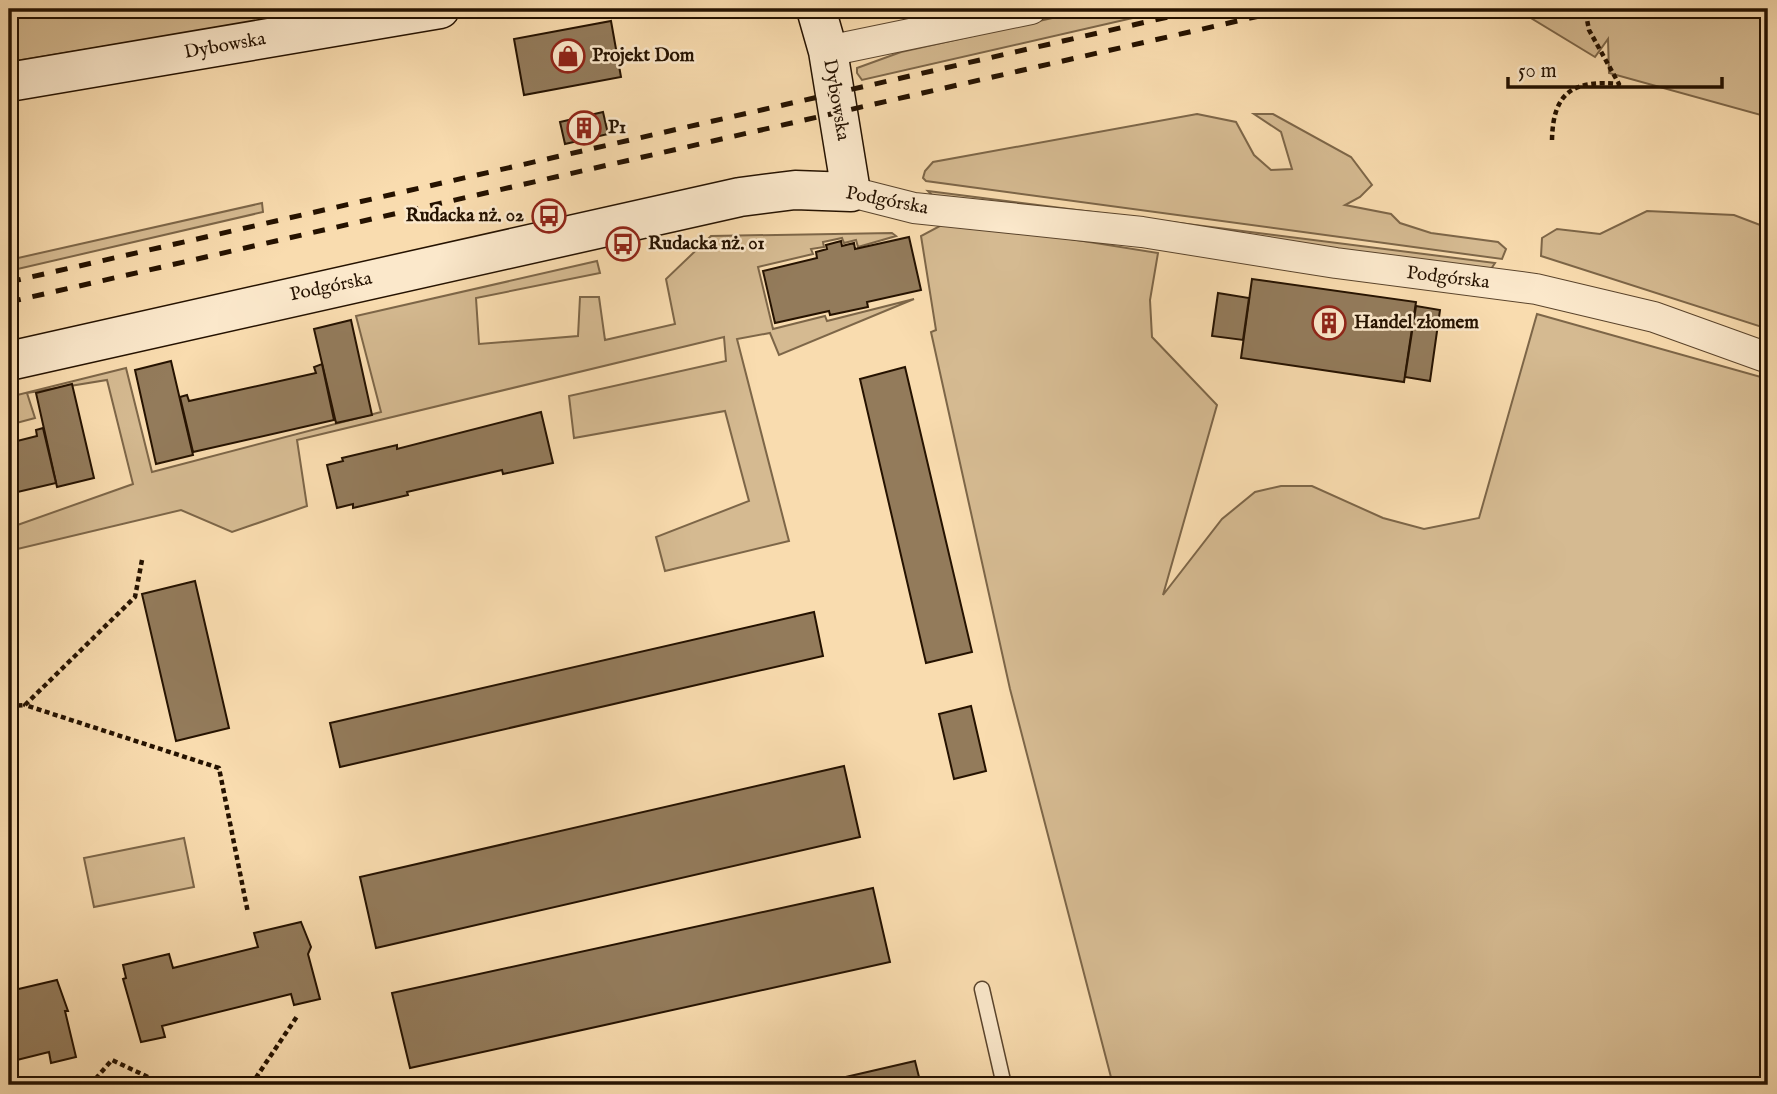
<svg xmlns="http://www.w3.org/2000/svg" width="1777" height="1094" font-family="'IM FELL English',serif">
<style>
.green{fill:#d5ba91;stroke:#7d6648;stroke-width:2}
.building{fill:#937b5b;stroke:#251200;stroke-width:2}
.lines{fill:none;stroke-linecap:round;stroke-linejoin:round}
.lane-casing{stroke:#5a442c;stroke-width:17}
.street-casing{stroke:#5a442c;stroke-width:32}
.secondary-casing{stroke:#251200;stroke-width:41}
.path{stroke:#251200;stroke-width:4.5;stroke-dasharray:5 3.5;stroke-linecap:butt}
.lane{stroke:#fbe8cb;stroke-width:14}
.street{stroke:#fbe8cb;stroke-width:30}
.secondary{stroke:#fbe8cb;stroke-width:38}
.rail{stroke:#251200;stroke-width:5;stroke-dasharray:12 12;stroke-linecap:butt}
.labels{text-anchor:middle;dominant-baseline:central;stroke-width:5;stroke-linejoin:round;paint-order:stroke}
.street-label{font-size:19px;fill:#251200;stroke:#fbe8cb}
.poi-label{font-size:19px;font-weight:bold;fill:#251200;stroke:#fbe8cb;text-anchor:start}
</style>
<rect width="100%" height="100%" fill="#f9dcaf"/>
<filter id="stains"><feTurbulence type="fractalNoise" baseFrequency=".00286" numOctaves="4"/><feColorMatrix values="0 0 0 0 .2 0 0 0 0 .09 0 0 0 0 .02 0 0 0 .5 -.17"/></filter>
<radialGradient id="worn" r=".72"><stop offset=".6" stop-color="#630" stop-opacity="0"/><stop offset="1" stop-color="#630" stop-opacity=".3"/></radialGradient>
<g class="green">
<polygon points="9,9 337,9 9,62"/>
<polygon points="1092,9 1172,9 862,80 857,73 857,68 901,52"/>
<polygon points="1516,9 1768,9 1768,117 1609,73 1608,39 1595,57"/>
<polygon points="1197,114 1236,122 1254,155 1271,170 1292,169 1281,132 1254,114 1273,114 1351,157 1372,185 1360,197 1345,205 1391,214 1400,223 1431,233 1498,242 1506,249 1502,259 926,181 923,178 925,171 933,162"/>
<polygon points="928,191 1495,263 1491,269 933,196"/>
<polygon points="262,203 263,212 9,271 9,260"/>
<polygon points="1647,211 1734,215 1768,228 1768,329 1541,256 1542,238 1557,229 1600,234"/>
<polygon points="951,220 1158,253 1150,300 1152,337 1217,405 1163,595 1222,519 1255,492 1281,486 1312,486 1383,518 1424,529 1479,518 1537,314 1768,379 1768,1085 1113,1085 1010,689 931,332 936,330 921,236"/>
<polygon points="892,233 896,236 858,247 856,240 844,243 842,238 823,242 824,247 811,249 813,254 758,267 773,329 825,316 827,321 914,299 779,355 770,333 737,339 789,541 665,571 656,537 749,501 725,411 574,438 569,396 726,361 724,337 297,440 307,506 232,532 181,510 9,551 9,528 133,484 107,380 27,393 35,418 9,425 9,397 126,368 152,472 381,412 356,316 597,261 600,273 476,298 479,344 578,336 580,297 599,297 605,340 675,324 666,279 711,236"/>
<polygon points="184,838 194,887 94,907 84,858"/>
</g>
<g class="building">
<polygon points="611,21 621,77 524,95 514,39"/>
<polygon points="603,112 608,134 565,144 560,122"/>
<polygon points="909,237 921,290 867,302 868,307 830,315 829,311 775,323 763,271 817,258 816,252 827,249 826,245 841,241 842,246 854,243 855,249"/>
<polygon points="1252,279 1416,302 1404,382 1241,358"/>
<polygon points="1218,293 1249,298 1243,340 1212,336"/>
<polygon points="1416,306 1440,310 1430,381 1405,377"/>
<polygon points="351,320 372,415 336,423 314,329"/>
<polygon points="171,361 193,455 156,464 135,370"/>
<polygon points="322,364 334,420 193,452 180,397 187,395 189,401 316,373 314,367"/>
<polygon points="905,367 972,652 926,663 860,379"/>
<polygon points="72,384 94,478 57,487 36,393"/>
<polygon points="541,412 553,463 503,474 502,470 407,492 408,495 353,508 353,504 337,508 327,465 343,461 342,458 397,445 397,449"/>
<polygon points="43,428 56,483 9,494 9,443 37,436 36,430"/>
<polygon points="195,581 229,728 176,741 142,594"/>
<polygon points="814,612 823,656 340,767 330,723"/>
<polygon points="971,706 986,771 954,779 939,714"/>
<polygon points="844,766 860,837 376,948 360,877"/>
<polygon points="873,888 890,962 410,1068 392,993"/>
<polygon points="301,922 311,947 308,954 320,999 294,1005 291,994 162,1026 165,1037 141,1042 123,979 126,978 123,965 169,954 173,968 258,947 254,933"/>
<polygon points="57,980 68,1011 65,1011 76,1057 51,1063 49,1052 9,1062 9,1007 14,1006 10,991"/>
<polygon points="915,1061 921,1085 811,1085"/>
</g>
<g class="lines">
<defs>
<polyline id="lane" points="982,989 1004,1085"/>
<g id="street">
<polyline points="828,51 1031,9"/>
<polyline points="851,192 914,208 1142,232 1336,263 1536,289 1654,317 1768,358"/>
</g>
<g id="secondary">
<polyline points="9,82 440,9"/>
<polyline points="9,361 740,197 795,190 851,192 828,51 816,9"/>
</g>
</defs>
<use href="#lane" class="lane-casing"/>
<use href="#street" class="street-casing"/>
<use href="#secondary" class="secondary-casing"/>
<g class="path">
<path d="M1552 140C1553 91 1574 80 1619 84L1589 30 1585 9"/>
<polyline points="142,560 135,597 25,705 219,768 248,913"/>
<polyline points="9,706 25,705"/>
<polyline points="90,1085 112,1060 165,1085"/>
<polyline points="251,1085 298,1015"/>
</g>
<use href="#lane" class="lane"/>
<use href="#street" class="street"/>
<use href="#secondary" class="secondary"/>
<g class="rail">
<polyline points="9,282 1203,9"/>
<polyline points="9,302 1290,9"/>
</g>
</g>
<defs>
<symbol id="shop-ring" viewBox="-11 -11 22 22"><circle r="9.5" fill="#fbe8cb" stroke="#8f2418" stroke-width="1.5"/><path d="M-5-2.5h2.3a2.7 3.5 0 0 1 5.4 0H5L5.5 6h-11ZM-1.5-2.5h3a1.5 2.3 0 0 0-3 0Z" fill="#8f2418"/></symbol>
<symbol id="building-ring" viewBox="-11 -11 22 22"><circle r="9.5" fill="#fbe8cb" stroke="#8f2418" stroke-width="1.5"/><path d="M-4-6H4V6H1V3H-1V6H-4ZM-2.5-4.3h1.7v1.8h-1.7ZM.8-4.3h1.7v1.8H.8ZM-2.5-1h1.7V.8h-1.7ZM.8-1h1.7V.8H.8Z" fill="#8f2418"/></symbol>
<symbol id="bus-ring" viewBox="-11 -11 22 22"><circle r="9.5" fill="#fbe8cb" stroke="#8f2418" stroke-width="1.5"/><path d="M-5-6H5V4H4V6H2V4H-2V6H-4V4H-5ZM-3.5-4V0h7V-4ZM-3.5 1.2v1.5H-2V1.2ZM2 1.2v1.5H3.5V1.2Z" fill="#8f2418"/></symbol>
</defs>
<g fill-rule="evenodd">
<use href="#shop-ring" x="549" y="37" width="38" height="38"/>
<use href="#building-ring" x="565" y="109" width="38" height="38"/>
<use href="#bus-ring" x="530" y="197" width="38" height="38"/>
<use href="#bus-ring" x="604" y="225" width="38" height="38"/>
<use href="#building-ring" x="1310" y="304" width="38" height="38"/>
</g>
<g class="labels">
<g class="street-label">
<text transform="translate(225 46) rotate(-10)">Dybowska</text>
<text transform="translate(836 100) rotate(80)">Dybowska</text>
<text transform="translate(887 201) rotate(11)">Podgórska</text>
<text transform="translate(1448 278) rotate(7)">Podgórska</text>
<text transform="translate(331 287) rotate(-12)">Podgórska</text>
</g>
<g class="poi-label">
<text x="592" y="56">Projekt Dom</text>
<text x="608" y="128">P1</text>
<text x="524" y="216" text-anchor="end">Rudacka nż. 02</text>
<text x="648" y="244">Rudacka nż. 01</text>
<text x="1354" y="323">Handel złomem</text>
</g>
</g>
<rect width="1777" height="1094" fill="none" stroke="#f9dcaf" stroke-width="35"/>
<rect x="10" y="10" width="1756" height="1073" fill="none" stroke="#251200" stroke-width="3.5"/>
<rect x="18" y="18" width="1742" height="1059" fill="none" stroke="#251200" stroke-width="2"/>
<path d="M1508 77v10h214v-10" fill="none" stroke="#251200" stroke-width="3.5"/>
<text x="1518" y="77" font-size="21" fill="#251200" stroke="#fbe8cb" stroke-width="5" paint-order="stroke">50 m</text>
<rect width="100%" height="100%" filter="url(#stains)"/>
<rect width="100%" height="100%" fill="url(#worn)"/>
</svg>
